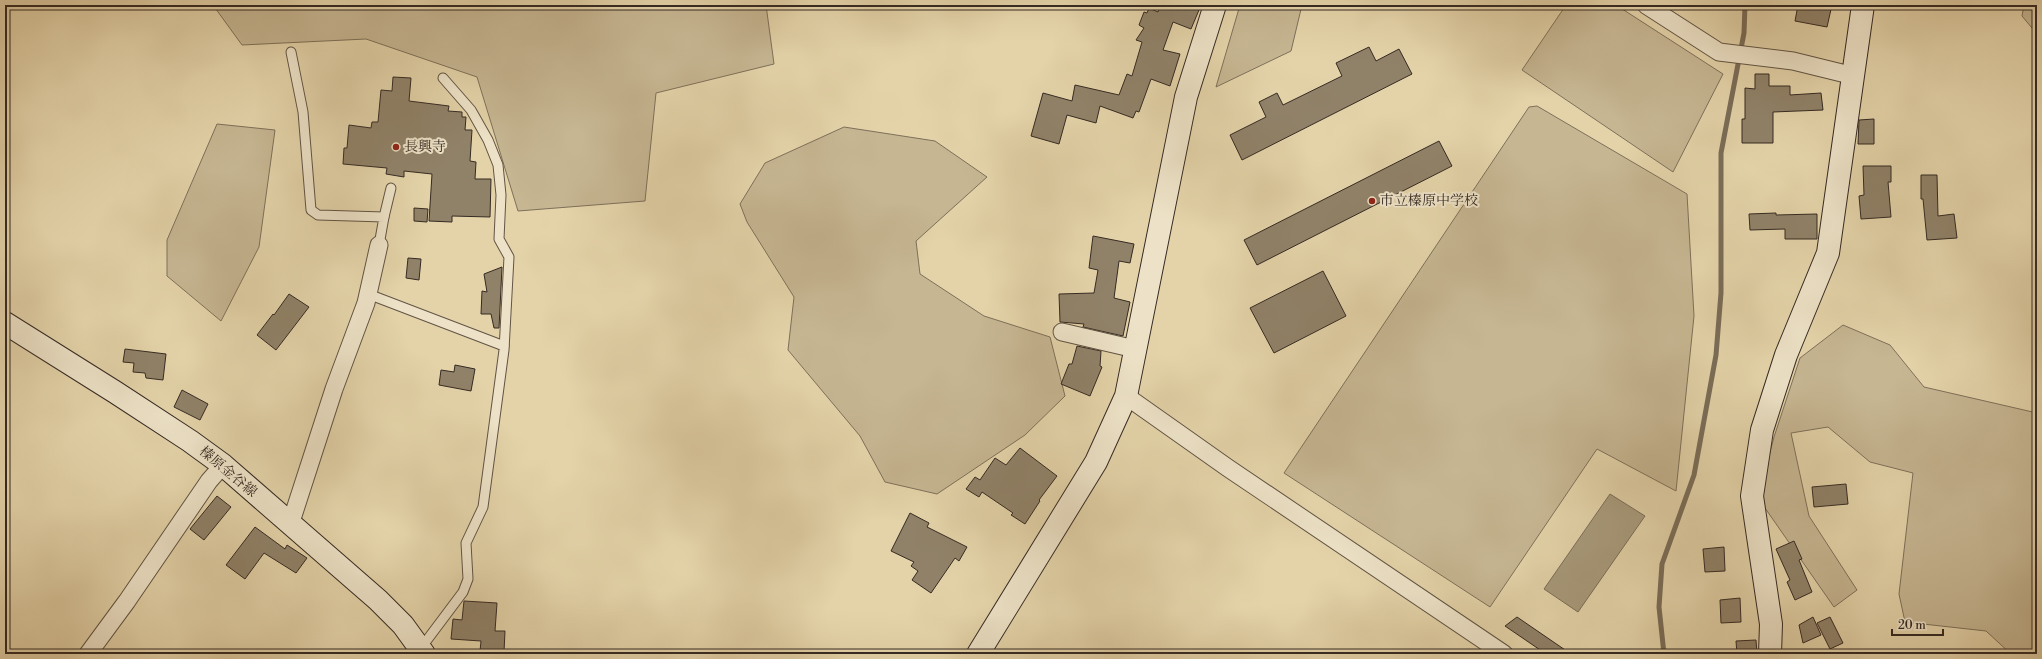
<svg xmlns="http://www.w3.org/2000/svg" width="2042" height="659" font-family="'Libre Bodoni','Noto Serif JP',serif">
<style>
.green{fill:#c6b692;stroke:#7e705a}
.water{fill:#a89a7b;stroke:#7a6d58}
.lines{fill:none;stroke-linecap:round;stroke-linejoin:round}
.stream{stroke:#7a6d58;stroke-width:5}
.building{fill:#908269;stroke:#352a23}
.lane-casing{stroke:#615444;stroke-width:11}
.street-casing{stroke:#615444;stroke-width:19}
.secondary-casing{stroke:#352a23;stroke-width:24}
.lane{stroke:#ede2c7;stroke-width:9}
.street{stroke:#ede2c7;stroke-width:17}
.secondary{stroke:#ede2c7;stroke-width:22}
.poi-dot{fill:#8f2418;stroke:#ede2c7;stroke-width:1.5}
.labels{text-anchor:middle;dominant-baseline:central;stroke-width:4;stroke-linejoin:round;paint-order:stroke}
.poi-label{font-size:14px;fill:#352a23;stroke:#ede2c7;text-anchor:start}
.street-label{font-size:14px;fill:#352a23;stroke:#ede2c7}
</style>
<rect width="100%" height="100%" fill="#e4d3a9"/>
<filter id="stains"><feTurbulence type="fractalNoise" baseFrequency=".005" numOctaves="4"/><feColorMatrix values="0 0 0 0 .2 0 0 0 0 .09 0 0 0 0 .02 0 0 0 .5 -.17"/></filter>
<radialGradient id="worn" r=".72"><stop offset=".6" stop-color="#630" stop-opacity="0"/><stop offset="1" stop-color="#630" stop-opacity=".3"/></radialGradient>
<g class="green">
<polygon points="213,5 766,5 774,64 656,93 645,201 518,211 477,77 366,39 242,45"/>
<polygon points="1240,5 1302,5 1291,51 1216,87"/>
<polygon points="1566,5 1616,5 1723,74 1673,172 1522,70"/>
<polygon points="2024,5 2037,5 2037,34 2022,16"/>
<polygon points="1537,106 1687,194 1694,316 1676,491 1597,449 1490,607 1284,473 1529,107"/>
<polygon points="217,124 275,130 259,247 221,321 167,276 167,240"/>
<polygon points="844,127 935,141 987,177 916,241 920,274 984,316 1050,337 1065,396 1025,435 937,494 885,482 860,436 788,350 794,297 747,222 740,204 765,163"/>
<polygon points="1843,325 1890,345 1924,387 2037,413 2037,654 2011,654 1986,631 1905,622 1899,594 1913,473 1870,462 1828,427 1791,433 1809,516 1857,590 1834,607 1758,498 1774,437 1800,358"/>
</g>
<polygon class="water" points="1610,494 1645,516 1578,612 1544,589"/>
<g class="lines">
<polyline class="stream" points="1664,654 1659,607 1662,564 1694,475 1716,355 1721,293 1721,153 1744,33 1745,5"/>
</g>
<g class="building">
<polygon points="1160,5 1187,5 1199,10 1191,29 1173,22 1163,50 1180,54 1170,86 1151,79 1139,112 1136,111 1133,118 1100,106 1096,123 1067,115 1059,144 1031,136 1043,93 1072,101 1075,85 1119,95 1127,74 1132,76 1142,42 1136,40 1144,28 1139,25 1144,12 1147,13 1149,8 1158,12"/>
<polygon points="1798,5 1832,5 1827,27 1795,21"/>
<polygon points="1369,47 1376,61 1399,49 1412,74 1242,160 1230,135 1266,117 1259,102 1277,93 1283,105 1342,76 1336,63"/>
<polygon points="1755,74 1769,74 1769,86 1790,86 1790,95 1821,93 1823,110 1773,112 1773,143 1742,143 1742,119 1745,119 1745,88 1755,89"/>
<polygon points="393,77 411,78 409,101 449,106 448,111 462,112 462,117 466,117 465,130 472,130 470,161 476,162 475,179 491,179 490,217 452,216 452,222 429,221 432,174 404,171 404,177 386,174 387,168 343,164 344,148 347,148 349,125 371,128 372,122 378,122 381,90 392,91"/>
<polygon points="1874,119 1874,144 1858,144 1859,120"/>
<polygon points="1439,141 1452,166 1257,265 1244,240"/>
<polygon points="1863,166 1891,166 1891,182 1888,182 1891,217 1861,219 1859,196 1864,195"/>
<polygon points="1921,175 1937,175 1938,216 1954,214 1957,238 1927,240 1923,199 1921,199"/>
<polygon points="414,208 428,209 427,222 414,221"/>
<polygon points="1776,213 1776,215 1817,214 1817,239 1785,239 1785,229 1750,230 1749,214"/>
<polygon points="1093,236 1134,244 1130,263 1119,261 1114,298 1130,302 1123,336 1083,327 1084,324 1060,322 1059,294 1094,293 1098,270 1089,268"/>
<polygon points="408,258 421,259 419,280 406,278"/>
<polygon points="502,267 499,328 494,328 491,314 481,314 482,291 487,292 484,274"/>
<polygon points="1323,271 1346,316 1274,353 1250,308"/>
<polygon points="289,294 309,307 276,350 257,335 273,314 274,315"/>
<polygon points="1077,346 1101,351 1100,366 1102,367 1090,396 1061,384 1069,364 1072,364"/>
<polygon points="125,349 166,354 163,380 146,378 145,373 133,372 134,363 123,362"/>
<polygon points="455,365 475,369 471,391 439,385 441,370 454,372"/>
<polygon points="182,390 208,404 200,420 174,407"/>
<polygon points="1020,448 1057,476 1039,500 1040,501 1025,524 1011,515 1013,513 982,492 979,497 966,489 975,477 980,480 995,458 1006,465"/>
<polygon points="1846,484 1848,504 1814,507 1812,487"/>
<polygon points="217,496 231,507 204,540 190,529"/>
<polygon points="910,513 929,523 927,527 967,547 959,561 955,558 931,593 912,580 918,571 911,566 914,562 891,551"/>
<polygon points="255,527 285,549 287,545 307,558 296,573 264,553 245,579 226,565"/>
<polygon points="1794,541 1802,559 1799,560 1812,592 1795,600 1787,582 1790,580 1776,549"/>
<polygon points="1724,547 1725,571 1705,572 1703,549"/>
<polygon points="1740,598 1741,622 1721,623 1720,600"/>
<polygon points="464,601 497,603 495,631 505,631 504,652 480,651 481,641 451,639 453,619 462,620"/>
<polygon points="1517,617 1571,654 1546,654 1505,626"/>
<polygon points="1813,617 1821,635 1803,643 1799,625"/>
<polygon points="1830,617 1843,643 1830,649 1817,623"/>
<polygon points="1756,640 1757,654 1737,654 1736,641"/>
</g>
<g class="lines">
<defs>
<g id="lane">
<polyline points="291,52 303,112 311,210 318,215 384,217 379,245"/>
<polyline points="384,217 391,188"/>
<polyline points="368,294 504,346"/>
<polyline points="421,648 463,592 468,579 466,543 483,507 504,350 509,257 499,239 501,195 498,165 488,140 471,110 443,78"/>
</g>
<g id="street">
<polyline points="1646,5 1719,52 1793,61 1854,76"/>
<polyline points="1062,332 1135,349"/>
<polyline points="1126,396 1228,468 1504,654"/>
<polyline points="290,525 334,389 366,303 379,245"/>
<polyline points="88,654 127,601 209,481 223,465"/>
</g>
<g id="secondary">
<polyline points="5,323 115,392 190,441 223,465 378,600 403,625 424,654"/>
<polyline points="978,654 1096,462 1126,396 1186,97 1215,5"/>
<polyline points="1770,654 1771,624 1752,496 1762,430 1786,355 1828,253 1863,5"/>
</g>
</defs>
<use href="#lane" class="lane-casing"/>
<use href="#street" class="street-casing"/>
<use href="#secondary" class="secondary-casing"/>
<use href="#lane" class="lane"/>
<use href="#street" class="street"/>
<use href="#secondary" class="secondary"/>
</g>
<g class="poi-dot">
<circle cx="396" cy="147" r="4"/>
<circle cx="1372" cy="201" r="4"/>
</g>
<g class="labels">
<g class="poi-label">
<text x="404" y="147">長興寺</text>
<text x="1380" y="201">市立榛原中学校</text>
</g>
<g class="street-label">
<text transform="translate(228 472) rotate(40)">榛原金谷線</text>
</g>
</g>
<rect width="2042" height="659" fill="none" stroke="#e4d3a9" stroke-width="20"/>
<rect x="6" y="6" width="2030" height="647" fill="none" stroke="#352a23" stroke-width="2"/>
<rect x="10" y="10" width="2022" height="639" fill="none" stroke="#352a23"/>
<path d="M1892 629v6h51v-6" fill="none" stroke="#352a23" stroke-width="2"/>
<text x="1898" y="629" font-size="12" fill="#352a23" stroke="#ede2c7" stroke-width="3" paint-order="stroke">20 m</text>
<rect width="100%" height="100%" filter="url(#stains)"/>
<rect width="100%" height="100%" fill="url(#worn)"/>
</svg>
